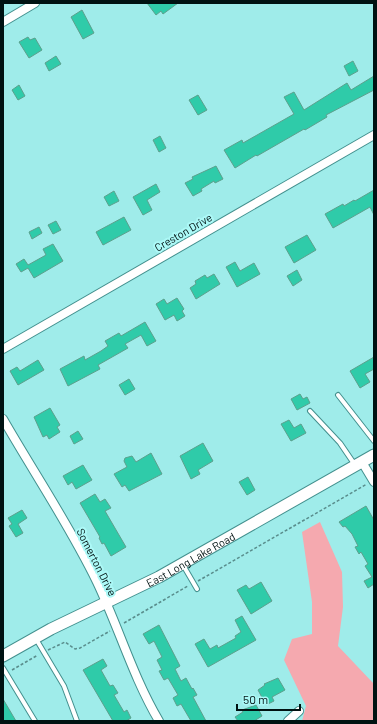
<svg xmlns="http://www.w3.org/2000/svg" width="377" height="724" font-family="Barlow,sans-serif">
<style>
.green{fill:#f5a9af}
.building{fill:#2fcba9;stroke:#5ca08d}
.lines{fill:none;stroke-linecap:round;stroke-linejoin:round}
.service-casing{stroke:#43908e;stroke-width:6}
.minor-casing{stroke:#43908e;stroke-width:10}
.secondary-casing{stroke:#43908e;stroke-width:13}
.path{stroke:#598d8c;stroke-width:1.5;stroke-dasharray:3 2;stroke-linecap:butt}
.service{stroke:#fff;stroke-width:4}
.minor{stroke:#fff;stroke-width:8}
.secondary{stroke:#fff;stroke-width:11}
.labels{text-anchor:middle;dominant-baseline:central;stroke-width:4;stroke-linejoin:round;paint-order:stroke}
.street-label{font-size:11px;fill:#001212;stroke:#acf9f7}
</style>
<rect width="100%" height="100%" fill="#9fecea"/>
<polygon class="green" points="320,522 342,572 343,607 338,646 374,684 374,721 302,721 306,706 284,660 292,639 312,634 312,602 302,532"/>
<g class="building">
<polygon points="147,3 178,3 163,14 161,11 156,15"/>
<polygon points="82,10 94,33 83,39 71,17"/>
<polygon points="28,37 30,40 35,38 42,50 29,58 19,42"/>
<polygon points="56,56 61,64 49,71 45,63"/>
<polygon points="353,61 358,71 349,76 344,66"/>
<polygon points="374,76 374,90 326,115 327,117 305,130 304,129 257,156 256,155 235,168 224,150 242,140 243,143 294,114 284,97 294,92 304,110 347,83 351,90"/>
<polygon points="19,85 25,96 18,100 12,90"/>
<polygon points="198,95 207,110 198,115 189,100"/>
<polygon points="160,136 166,148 159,152 153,140"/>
<polygon points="216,166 223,179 215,183 214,181 201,189 202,191 193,196 185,183 193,179 192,177"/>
<polygon points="156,184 160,192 147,200 152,210 143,215 133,197"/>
<polygon points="374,190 374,215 370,207 333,228 325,214 343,204 344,206 354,200 355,201"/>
<polygon points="114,191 119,201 109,206 104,197"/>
<polygon points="124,217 131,230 103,245 96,232"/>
<polygon points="56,221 61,230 53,234 48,225"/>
<polygon points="39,227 42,233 32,239 29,232"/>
<polygon points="307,235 316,250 294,263 285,247"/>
<polygon points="53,244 63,261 34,278 28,268 21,272 16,264 24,259 28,265 46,255 43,249"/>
<polygon points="235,262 240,271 254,263 260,274 237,287 226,267"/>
<polygon points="297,270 302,280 293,286 287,276"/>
<polygon points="214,274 220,284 196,299 190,288 196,284 195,281 205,275 207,278"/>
<polygon points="177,298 184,309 182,311 185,316 177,321 174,315 165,320 156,304 164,299 167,304"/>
<polygon points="145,322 156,341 147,346 141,335 125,344 128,348 98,365 100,369 68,386 60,369 84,356 85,360 101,351 108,346 105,341 119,333 121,336"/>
<polygon points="374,357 374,369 365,374 370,382 360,388 350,371"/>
<polygon points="38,360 44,370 18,385 10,371 17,367 20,371"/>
<polygon points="129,379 135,389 125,395 119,385"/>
<polygon points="300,394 303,399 307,397 310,403 297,410 291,399"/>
<polygon points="50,408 60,425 57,427 60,432 49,439 47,435 43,437 34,417"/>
<polygon points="289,420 294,428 301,424 306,433 291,441 281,424"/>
<polygon points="78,431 83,439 74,444 70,436"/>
<polygon points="203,443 213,461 198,470 200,474 191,479 180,456"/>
<polygon points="151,453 162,474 129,491 125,485 122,487 114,474 127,467 124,461 125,458 132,456 136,462"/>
<polygon points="83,465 92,480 76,489 72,482 68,485 63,476"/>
<polygon points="248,477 255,490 247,495 239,482"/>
<polygon points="95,494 100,502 105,499 111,508 105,511 126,547 111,556 104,543 102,544 99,538 100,537 80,503"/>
<polygon points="366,506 374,520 374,584 368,588 364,581 372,577 365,566 368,564 361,552 359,554 355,547 358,546 352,534 345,526 343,527 339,522"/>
<polygon points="22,510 27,518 18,524 23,533 16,537 9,526 12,524 8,518"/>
<polygon points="261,582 272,601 251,614 237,590 246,585 249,589"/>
<polygon points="242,616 256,640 208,667 195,644 204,639 210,649 217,645 218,648 236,638 235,636 241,632 235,620"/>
<polygon points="159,625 180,666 175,669 181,681 186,678 192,689 193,688 197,695 193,697 206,721 191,721 181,704 177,706 173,698 178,695 168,678 164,680 159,671 162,670 157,660 162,657 154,641 149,644 143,634"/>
<polygon points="103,659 107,666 101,670 110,686 113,685 118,693 114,695 124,712 127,710 131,718 126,721 113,721 83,670"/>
<polygon points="278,678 285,690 272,697 274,701 266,705 258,690 265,685 264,684"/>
<polygon points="3,699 16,721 3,721"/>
<polygon points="256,705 262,716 254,721 238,721 235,717 243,712 242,710"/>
</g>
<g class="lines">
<defs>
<g id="service">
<polyline points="338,395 374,441"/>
<polyline points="310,411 340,443 355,465"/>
<polyline points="183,565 197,589"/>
<polyline points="36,639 64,686 77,721"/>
<polyline points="3,668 35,721"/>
</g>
<g id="minor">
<polyline points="3,22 35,3"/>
<polyline points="3,349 374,135"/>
<path d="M3 419C34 473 70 526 97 582 119 628 133 677 159 721"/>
<polyline points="362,462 374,482"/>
<polyline points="288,721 299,711"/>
</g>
<g id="secondary">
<path id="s1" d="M3 656 51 629 159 577 374 455"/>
</g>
</defs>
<use href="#service" class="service-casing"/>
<use href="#minor" class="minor-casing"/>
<use href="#secondary" class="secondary-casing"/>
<g class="path">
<polyline points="198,581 367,484"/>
<polyline points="124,623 188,586"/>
<polyline points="48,650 65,642 75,649 80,648 110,631"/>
<polyline points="12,670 38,655"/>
</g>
<use href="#service" class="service"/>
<use href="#minor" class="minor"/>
<use href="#secondary" class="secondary"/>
</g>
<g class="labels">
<g class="street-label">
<text transform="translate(183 232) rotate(-30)">Creston Drive</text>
<text stroke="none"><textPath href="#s1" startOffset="211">East Long Lake Road</textPath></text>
<text transform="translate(97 562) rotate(63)">Somerton Drive</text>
</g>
</g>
<rect width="377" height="724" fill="none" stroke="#001212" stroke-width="8"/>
<path d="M237 704v6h63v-6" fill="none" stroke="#001212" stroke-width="2"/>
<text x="243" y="704" font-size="12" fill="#001212" stroke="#acf9f7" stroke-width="3" paint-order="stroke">50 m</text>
</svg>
